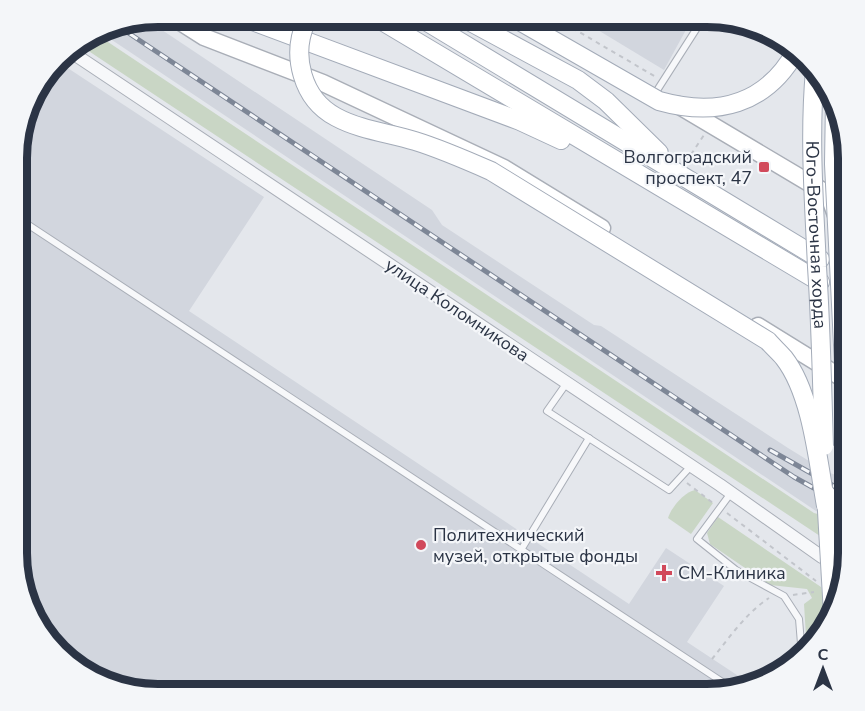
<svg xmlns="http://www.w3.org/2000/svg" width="865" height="711" font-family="'Nunito Sans',sans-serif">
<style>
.built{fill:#d2d6de}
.green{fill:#c9d6c5}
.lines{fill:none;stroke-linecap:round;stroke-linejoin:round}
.service-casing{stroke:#a9aeb7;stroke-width:8}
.minor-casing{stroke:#a9aeb7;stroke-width:14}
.secondary-casing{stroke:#a9aeb7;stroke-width:19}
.primary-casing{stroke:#a3abb8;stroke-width:20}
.path{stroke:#c2c5cb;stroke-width:2;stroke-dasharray:4.5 4.5;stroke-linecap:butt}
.service{stroke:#f7f8fa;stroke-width:6}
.minor{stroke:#f7f8fa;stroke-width:12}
.secondary{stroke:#fff;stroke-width:16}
.primary{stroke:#fff;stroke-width:18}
.rail-casing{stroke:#7d8696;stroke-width:5}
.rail{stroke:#f4f6f9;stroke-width:3;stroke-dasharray:9;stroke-linecap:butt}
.secondary-bridge-casing{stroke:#a9aeb7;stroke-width:19;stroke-linecap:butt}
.primary-bridge-casing{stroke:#a3abb8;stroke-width:20;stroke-linecap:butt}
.secondary-bridge{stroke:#fff;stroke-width:16}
.primary-bridge{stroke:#fff;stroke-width:18}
.poi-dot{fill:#d1495b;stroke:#f4f6f9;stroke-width:2}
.labels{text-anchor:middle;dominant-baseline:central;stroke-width:4.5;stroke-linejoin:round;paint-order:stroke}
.poi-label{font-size:18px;fill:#2b3445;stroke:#f4f6f9;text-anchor:start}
.street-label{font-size:18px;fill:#2b3445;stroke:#f4f6f9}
.rim{fill:none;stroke:#2b3445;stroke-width:8}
</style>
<rect width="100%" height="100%" fill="#e4e7ec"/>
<g class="built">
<polygon points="693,17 664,70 578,18"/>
<polygon points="112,24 153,24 432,210 442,225 594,325 601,326 788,448 827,472 836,475 838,482 848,487 848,512 837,507 831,516 816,511 100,32"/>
<polygon points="57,61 264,197 189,311 629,604 666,548 724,586 687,642 752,685 707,694 149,694 104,684 58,653 31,615 17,562 18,140 35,88"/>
</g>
<g class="green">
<polygon points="96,34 814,513 825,516 823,538 78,44"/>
<path d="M695 490 713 503 691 534 668 518C671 508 684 492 695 490Z"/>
<polygon points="718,517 821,587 827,623 807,653 804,604 812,598 807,589 770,585 710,544 707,533"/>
</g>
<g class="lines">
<defs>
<g id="service">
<polyline points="656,92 704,17"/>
<polyline points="18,218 733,689"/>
<polyline points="566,384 547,411 669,490 691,466"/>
<polyline points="731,493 697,539 736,570 784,596 799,619 802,656"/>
<polyline points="521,550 589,438"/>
</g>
<polyline id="minor" points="68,50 720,485 822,557 847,569"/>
<g id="secondary">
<polyline points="182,23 204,37 323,83 504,168 602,228"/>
<polyline points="678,105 821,190 831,202 836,215"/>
<polyline points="758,326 842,378"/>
<polyline points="845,433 847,486"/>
</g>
<g id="primary">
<polyline points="424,20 820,259"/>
<polyline points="467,20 578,80 606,101 659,153"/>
<polyline points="382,21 820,282"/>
<polyline points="255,22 520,121 561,140"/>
</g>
</defs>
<use href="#service" class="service-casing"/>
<use href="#minor" class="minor-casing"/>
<use href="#secondary" class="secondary-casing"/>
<use href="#primary" class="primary-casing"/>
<g class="path">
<polyline points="557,19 656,77"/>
<polyline points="686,162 704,135"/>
<polyline points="687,483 713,503"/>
<polyline points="727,513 816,581"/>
<polyline points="793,595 814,592"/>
<path d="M712 659C729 638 746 613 769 598"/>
</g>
<use href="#service" class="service"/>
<use href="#minor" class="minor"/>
<use href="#secondary" class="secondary"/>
<use href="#primary" class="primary"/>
<defs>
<g id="rail">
<polyline points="115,24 794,477 848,507"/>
<polyline points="770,450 848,494"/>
</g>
</defs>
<use href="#rail" class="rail-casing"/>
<use href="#rail" class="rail"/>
<defs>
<polyline id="secondary-bridge" points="847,486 848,506"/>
<g id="primary-bridge">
<path d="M516 19 659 101C716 117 766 105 796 51"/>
<path d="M306 22C291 55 302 99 336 117 360 130 389 133 415 141 441 149 466 160 491 171L768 341C773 347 779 352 784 358 812 394 818 462 826 506"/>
<path id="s1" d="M815 70C809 136 814 201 817 267 821 326 822 386 824 446"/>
<polyline points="835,100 834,164 848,445"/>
<polyline points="826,494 833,614"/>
</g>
</defs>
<use href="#secondary-bridge" class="secondary-bridge-casing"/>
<use href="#primary-bridge" class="primary-bridge-casing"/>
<use href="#secondary-bridge" class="secondary-bridge"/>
<use href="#primary-bridge" class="primary-bridge"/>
</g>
<g class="poi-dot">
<rect x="758" y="161" width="12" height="12" rx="3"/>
<circle cx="421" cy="545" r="6"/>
<path d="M661 564h6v6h6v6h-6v6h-6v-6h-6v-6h6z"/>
</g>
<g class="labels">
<g class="poi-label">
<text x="752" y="157" text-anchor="end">Волгоградский<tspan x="752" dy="21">проспект, 47</tspan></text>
<text x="433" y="535">Политехнический<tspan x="433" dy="21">музей, открытые фонды</tspan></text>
<text x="678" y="573">СМ-Клиника</text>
</g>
<g class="street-label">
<text stroke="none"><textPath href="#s1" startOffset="165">Юго-Восточная хорда</textPath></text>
<text transform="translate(457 310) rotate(34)">улица Коломникова</text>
</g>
</g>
<path d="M0 0H865V711H0ZM158 27H707A131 131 0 0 1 838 158V553A131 131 0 0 1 707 684H158A131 131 0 0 1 27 553V158A131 131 0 0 1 158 27Z" fill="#f4f6f9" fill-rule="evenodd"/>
<path class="rim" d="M158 27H707A131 131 0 0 1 838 158V553A131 131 0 0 1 707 684H158A131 131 0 0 1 27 553V158A131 131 0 0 1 158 27Z"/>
<g transform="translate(823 669)" stroke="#f4f6f9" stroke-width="4.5" paint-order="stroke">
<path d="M0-4.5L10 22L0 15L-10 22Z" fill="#2b3445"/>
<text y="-9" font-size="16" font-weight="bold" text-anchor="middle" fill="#2b3445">С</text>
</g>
</svg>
